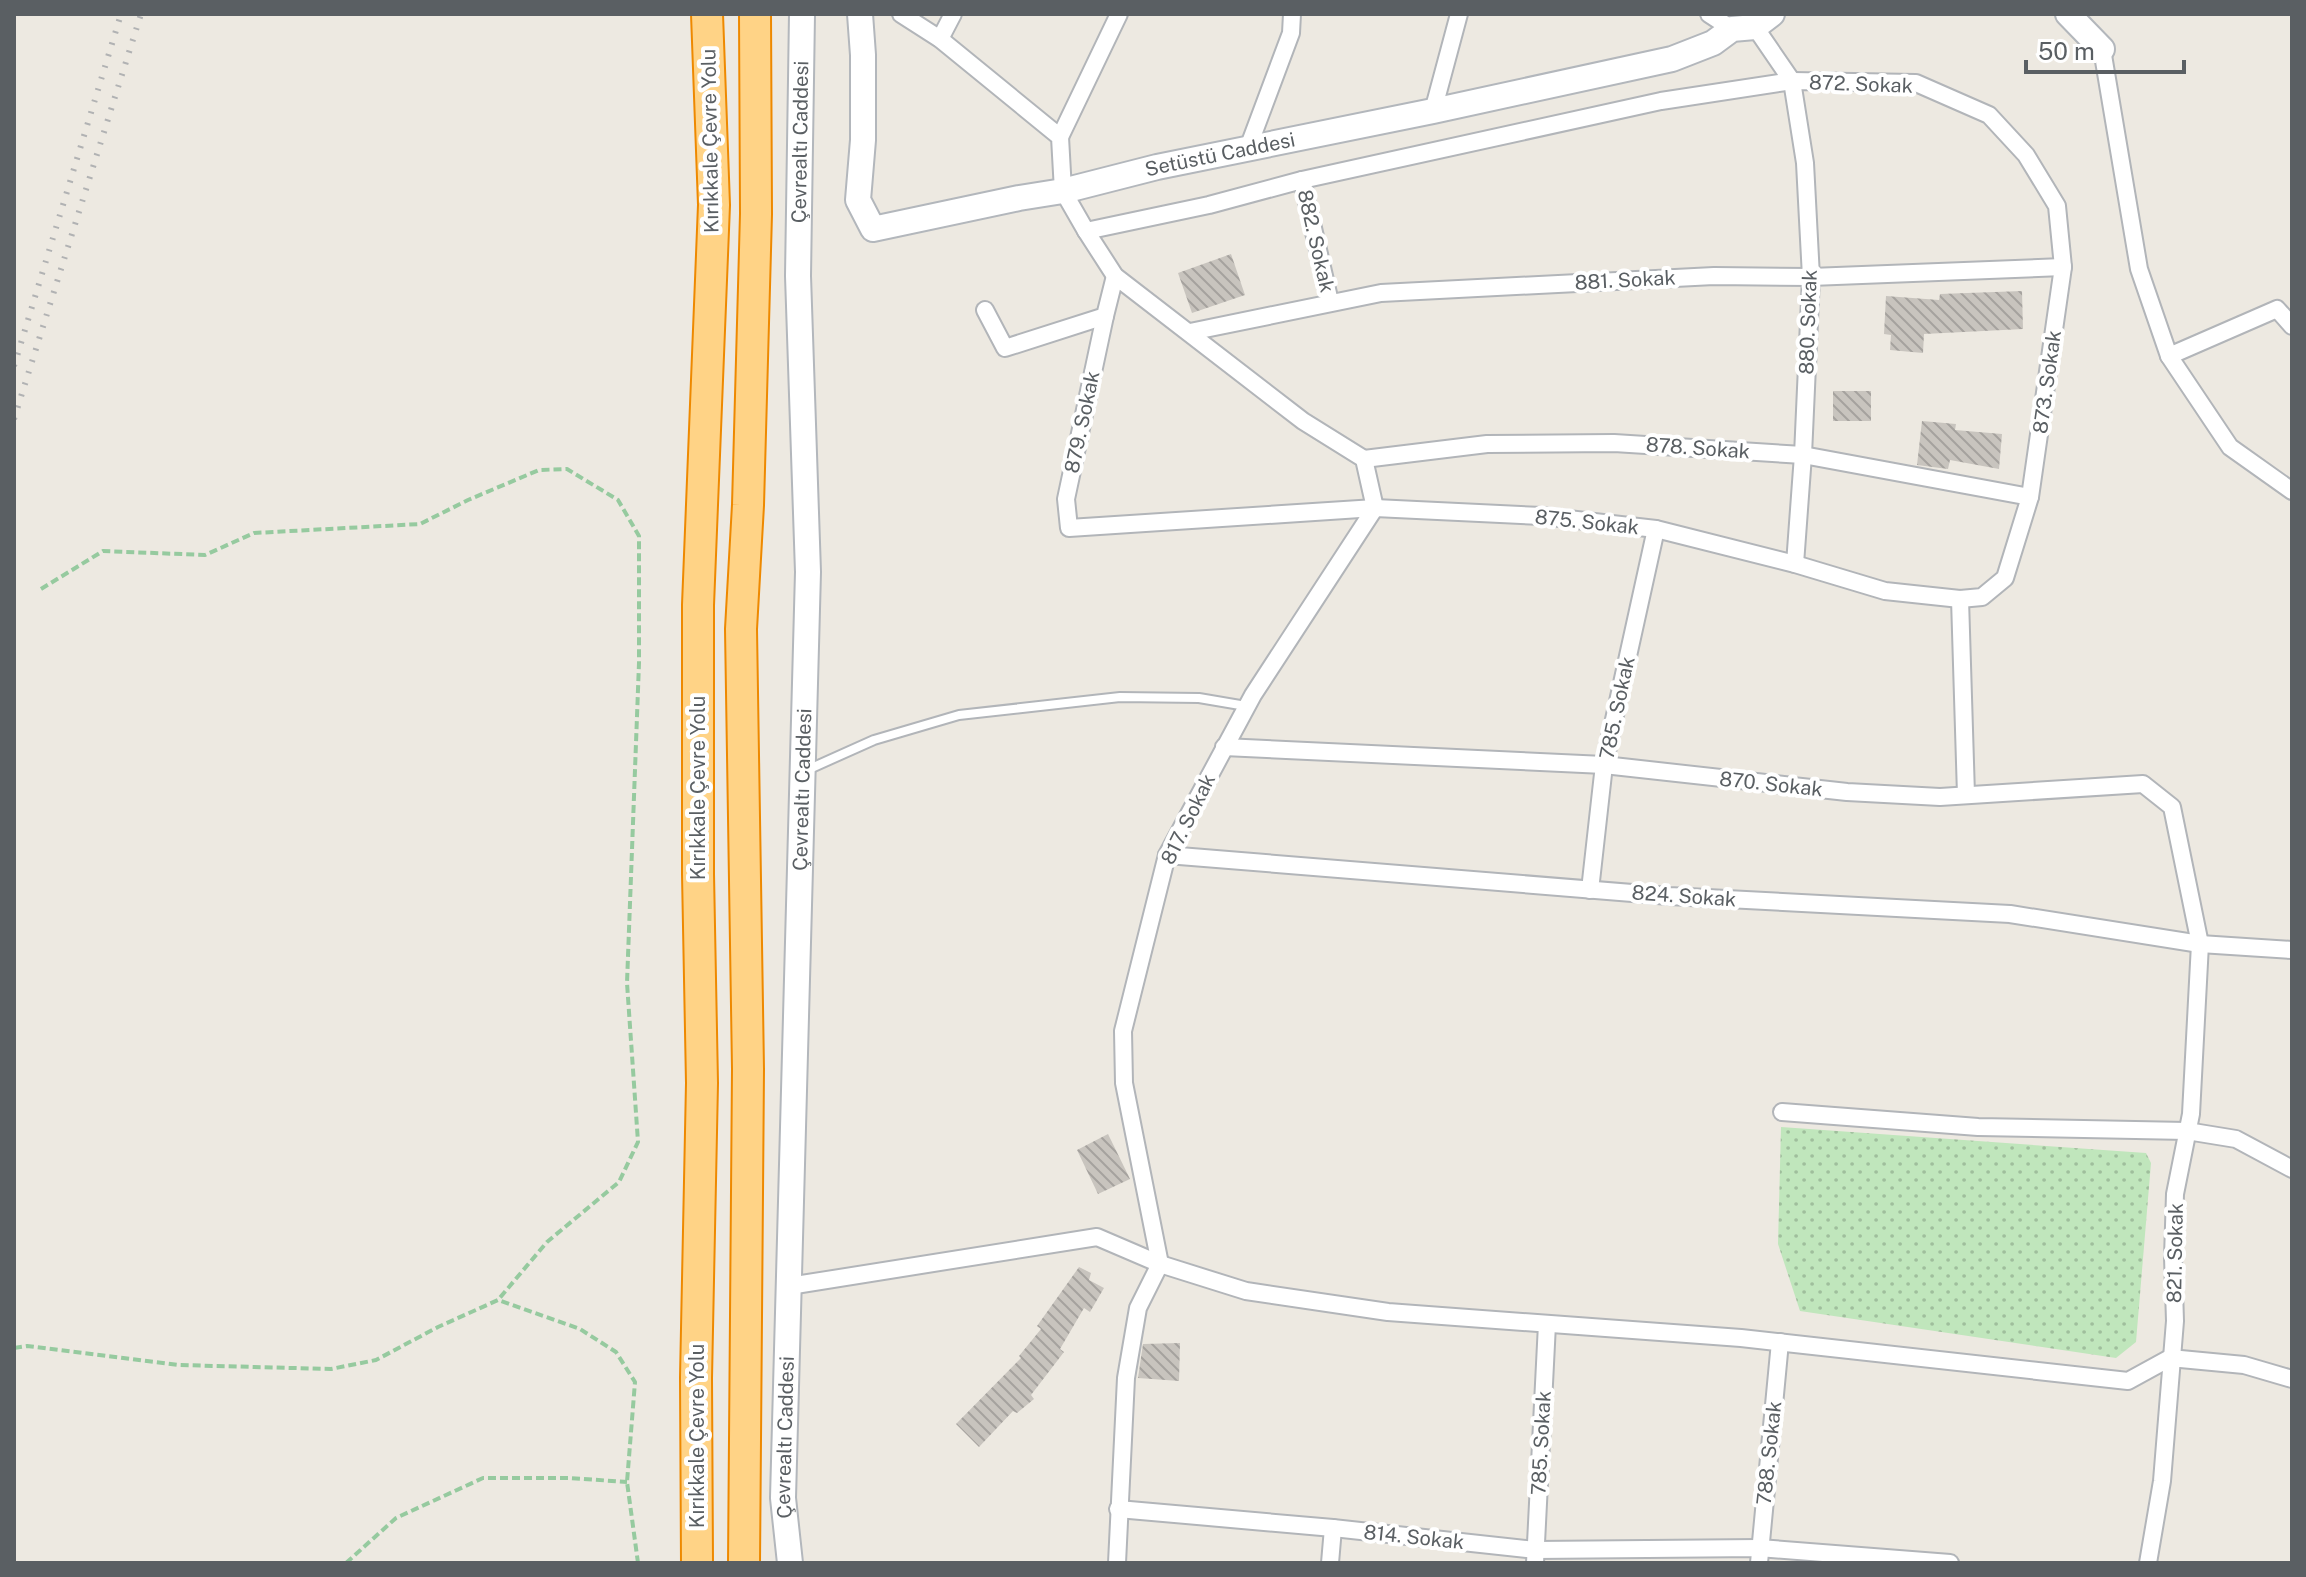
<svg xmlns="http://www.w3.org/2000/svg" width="2306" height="1577" font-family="'Public Sans',sans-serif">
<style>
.park{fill:url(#park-dots)}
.building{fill:url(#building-back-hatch)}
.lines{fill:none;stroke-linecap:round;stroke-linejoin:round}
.lane-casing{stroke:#b2b5b9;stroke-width:12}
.street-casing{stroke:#b2b5b9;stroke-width:20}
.secondary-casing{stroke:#b3b7bc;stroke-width:28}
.highway-casing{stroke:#ee8900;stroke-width:34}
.path{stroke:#96ca9f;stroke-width:4;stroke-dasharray:8 4;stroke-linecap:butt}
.lane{stroke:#fff;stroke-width:8}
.street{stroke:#fff;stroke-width:16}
.secondary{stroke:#fff;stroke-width:24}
.highway{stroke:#ffd386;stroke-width:30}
.rail{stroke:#b1b2b3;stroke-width:6;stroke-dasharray:2 10;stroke-linecap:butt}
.labels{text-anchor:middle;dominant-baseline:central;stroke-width:8;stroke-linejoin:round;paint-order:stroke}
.street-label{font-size:20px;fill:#5a5f63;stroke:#fff}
</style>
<defs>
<pattern id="park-dots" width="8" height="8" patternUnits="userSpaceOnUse" patternTransform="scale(2)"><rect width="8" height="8" fill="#c0e6bc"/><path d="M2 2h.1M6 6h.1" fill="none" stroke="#9fbe9c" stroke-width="1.8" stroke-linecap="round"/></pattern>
<pattern id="building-back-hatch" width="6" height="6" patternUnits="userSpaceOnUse" patternTransform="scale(2)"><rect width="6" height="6" fill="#c8c4be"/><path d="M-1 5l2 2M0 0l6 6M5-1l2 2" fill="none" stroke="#a5a29e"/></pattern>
</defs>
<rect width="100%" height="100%" fill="#ede9e1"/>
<polygon class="park" points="1781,1127 2146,1153 2151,1163 2136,1342 2116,1358 1800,1311 1778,1244"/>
<g class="building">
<polygon points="1231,254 1245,295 1192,313 1178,273"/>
<polygon points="2022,291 2023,329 1924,334 1923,353 1890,350 1891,335 1884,334 1886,296 1939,300 1940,294"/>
<rect x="1833" y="391" width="38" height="30"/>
<polygon points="1922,421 1956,424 1955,430 2002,434 1999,469 1950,460 1948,469 1917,465"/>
<polygon points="1108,1134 1130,1179 1098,1194 1077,1150"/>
<polygon points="1079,1267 1091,1273 1089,1280 1104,1288 1090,1312 1084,1308 1060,1349 1064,1352 1031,1395 1034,1399 1017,1413 1013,1411 979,1447 956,1424 1021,1358 1019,1356 1041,1329 1037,1326"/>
<polygon points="1180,1343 1179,1381 1138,1378 1143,1344"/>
</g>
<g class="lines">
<defs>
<polyline id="lane" points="807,770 874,740 959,715 1120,697 1199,698 1246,706"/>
<g id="street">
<polyline points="901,14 940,39 1060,137 1063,191 1086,231 1209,205 1302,180 1661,101 1792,81 1916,83 1989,115 2026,155 2057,206 2063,267 2030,497 2005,578 1982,597 1960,599 1885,591 1795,564 1656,529 1542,516 1375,508 1069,528 1066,499 1105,316"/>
<polyline points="1709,14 1732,29"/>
<polyline points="1755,27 1792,81 1805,163 1811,277 1803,455 1795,564"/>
<polyline points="940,39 953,14"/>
<polyline points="2102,49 2139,269 2169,356 2230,447 2292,491"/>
<polyline points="1433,111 1459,14"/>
<polyline points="1060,137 1119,14"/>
<polyline points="1248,148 1291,33 1292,14"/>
<polyline points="1302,180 1330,302"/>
<polyline points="1086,231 1115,276 1303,421 1364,459 1375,508"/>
<polyline points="985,310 1005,348 1105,316 1115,276"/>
<polyline points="1190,332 1381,293 1714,276 1811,277 2063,267"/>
<polyline points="2169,356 2277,309 2292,326"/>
<polyline points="1364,459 1487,444 1614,443 1803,455 2030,497"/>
<polyline points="1960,599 1966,795"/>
<polyline points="1224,747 1604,765 1847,792 1940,797 2143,784 2172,807 2200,944 2191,1114 2175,1194 2173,1257 2175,1321 2162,1481 2148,1563"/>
<polyline points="1167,855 1669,896 2010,914 2200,944 2292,950"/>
<polyline points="1590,890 1604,765 1656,529"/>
<polyline points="1782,1112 1978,1127 2187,1131 2236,1139 2292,1169"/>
<polyline points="789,1286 1097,1237 1160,1264 1246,1291 1388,1312 1741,1338 2128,1381 2170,1358 2244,1365 2292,1379"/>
<polyline points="1118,1509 1333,1528 1535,1550 1759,1548 1950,1563"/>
<polyline points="1117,1563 1126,1378 1138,1308 1160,1264 1124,1083 1123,1031 1167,855 1253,695 1375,508"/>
<polyline points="1330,1563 1333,1528"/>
<polyline points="1535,1563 1547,1324"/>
<polyline points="1759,1563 1780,1342"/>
</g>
<g id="secondary">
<path id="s1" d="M860 14 863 55V140L858 200 873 229 1019 198 1063 191 1157 167 1433 111 1672 59 1713 43 1732 29 1755 27 1772 14"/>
<polyline points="2068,14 2102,49"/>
<path id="s2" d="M790 1563 783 1498 808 572 798 276 802 14"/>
</g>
<g id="highway">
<polyline points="697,1563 696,1378 702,1083 698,874 698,605 714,205 707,14"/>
<polyline points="744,1563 748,1069 741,629 748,505 756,214 755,14"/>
</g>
</defs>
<use href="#lane" class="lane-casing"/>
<use href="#street" class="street-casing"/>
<use href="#secondary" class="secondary-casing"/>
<use href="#highway" class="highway-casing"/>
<g class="path">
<polyline points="41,589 103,551 205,555 254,533 420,524 468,500 539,470 567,469 618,500 639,536 639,663 627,983 638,1142 619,1182 547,1242 498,1300"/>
<polyline points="14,1348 27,1346 179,1365 331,1369 376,1360 438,1327 498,1300 580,1329 616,1352 635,1382 627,1482 638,1563"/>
<polyline points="346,1563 396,1518 483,1478 570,1478 627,1482"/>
</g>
<use href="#lane" class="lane"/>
<use href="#street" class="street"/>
<use href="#secondary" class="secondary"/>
<use href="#highway" class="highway"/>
<g class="rail">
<polyline points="14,366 121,14"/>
<polyline points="14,419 141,14"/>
</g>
</g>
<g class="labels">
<g class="street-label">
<text transform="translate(1861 84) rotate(2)">872. Sokak</text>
<text transform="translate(710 141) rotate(-91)">Kırıkkale Çevre Yolu</text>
<text stroke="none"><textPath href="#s2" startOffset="1422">Çevrealtı Caddesi</textPath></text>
<text stroke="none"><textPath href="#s1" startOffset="574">Setüstü Caddesi</textPath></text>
<text transform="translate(1316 241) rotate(77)">882. Sokak</text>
<text transform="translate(1625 280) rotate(-3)">881. Sokak</text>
<text transform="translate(1808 322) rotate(-88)">880. Sokak</text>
<text transform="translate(2047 382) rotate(-82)">873. Sokak</text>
<text transform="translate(1082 422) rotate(-78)">879. Sokak</text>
<text transform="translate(1698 448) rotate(4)">878. Sokak</text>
<text transform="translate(1587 522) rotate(6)">875. Sokak</text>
<text transform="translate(1617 708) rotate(-78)">785. Sokak</text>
<text transform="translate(1771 784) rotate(6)">870. Sokak</text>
<text transform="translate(698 788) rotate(-90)">Kırıkkale Çevre Yolu</text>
<text stroke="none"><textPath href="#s2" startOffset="774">Çevrealtı Caddesi</textPath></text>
<text transform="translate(1188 819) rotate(-64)">817. Sokak</text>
<text transform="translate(1684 896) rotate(4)">824. Sokak</text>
<text transform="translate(2175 1253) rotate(-89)">821. Sokak</text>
<text transform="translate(697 1436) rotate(-90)">Kırıkkale Çevre Yolu</text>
<text stroke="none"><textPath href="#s2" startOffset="126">Çevrealtı Caddesi</textPath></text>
<text transform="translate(1541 1443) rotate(-87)">785. Sokak</text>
<text transform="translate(1769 1453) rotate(-84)">788. Sokak</text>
<text transform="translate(1414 1537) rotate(6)">814. Sokak</text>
</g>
</g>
<rect width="2306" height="1577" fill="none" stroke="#5a5f63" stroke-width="32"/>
<path d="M2026 60v12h158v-12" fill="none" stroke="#5a5f63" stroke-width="4"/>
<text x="2038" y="60" font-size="24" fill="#5a5f63" stroke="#ffffff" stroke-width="6" paint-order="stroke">50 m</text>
</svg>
